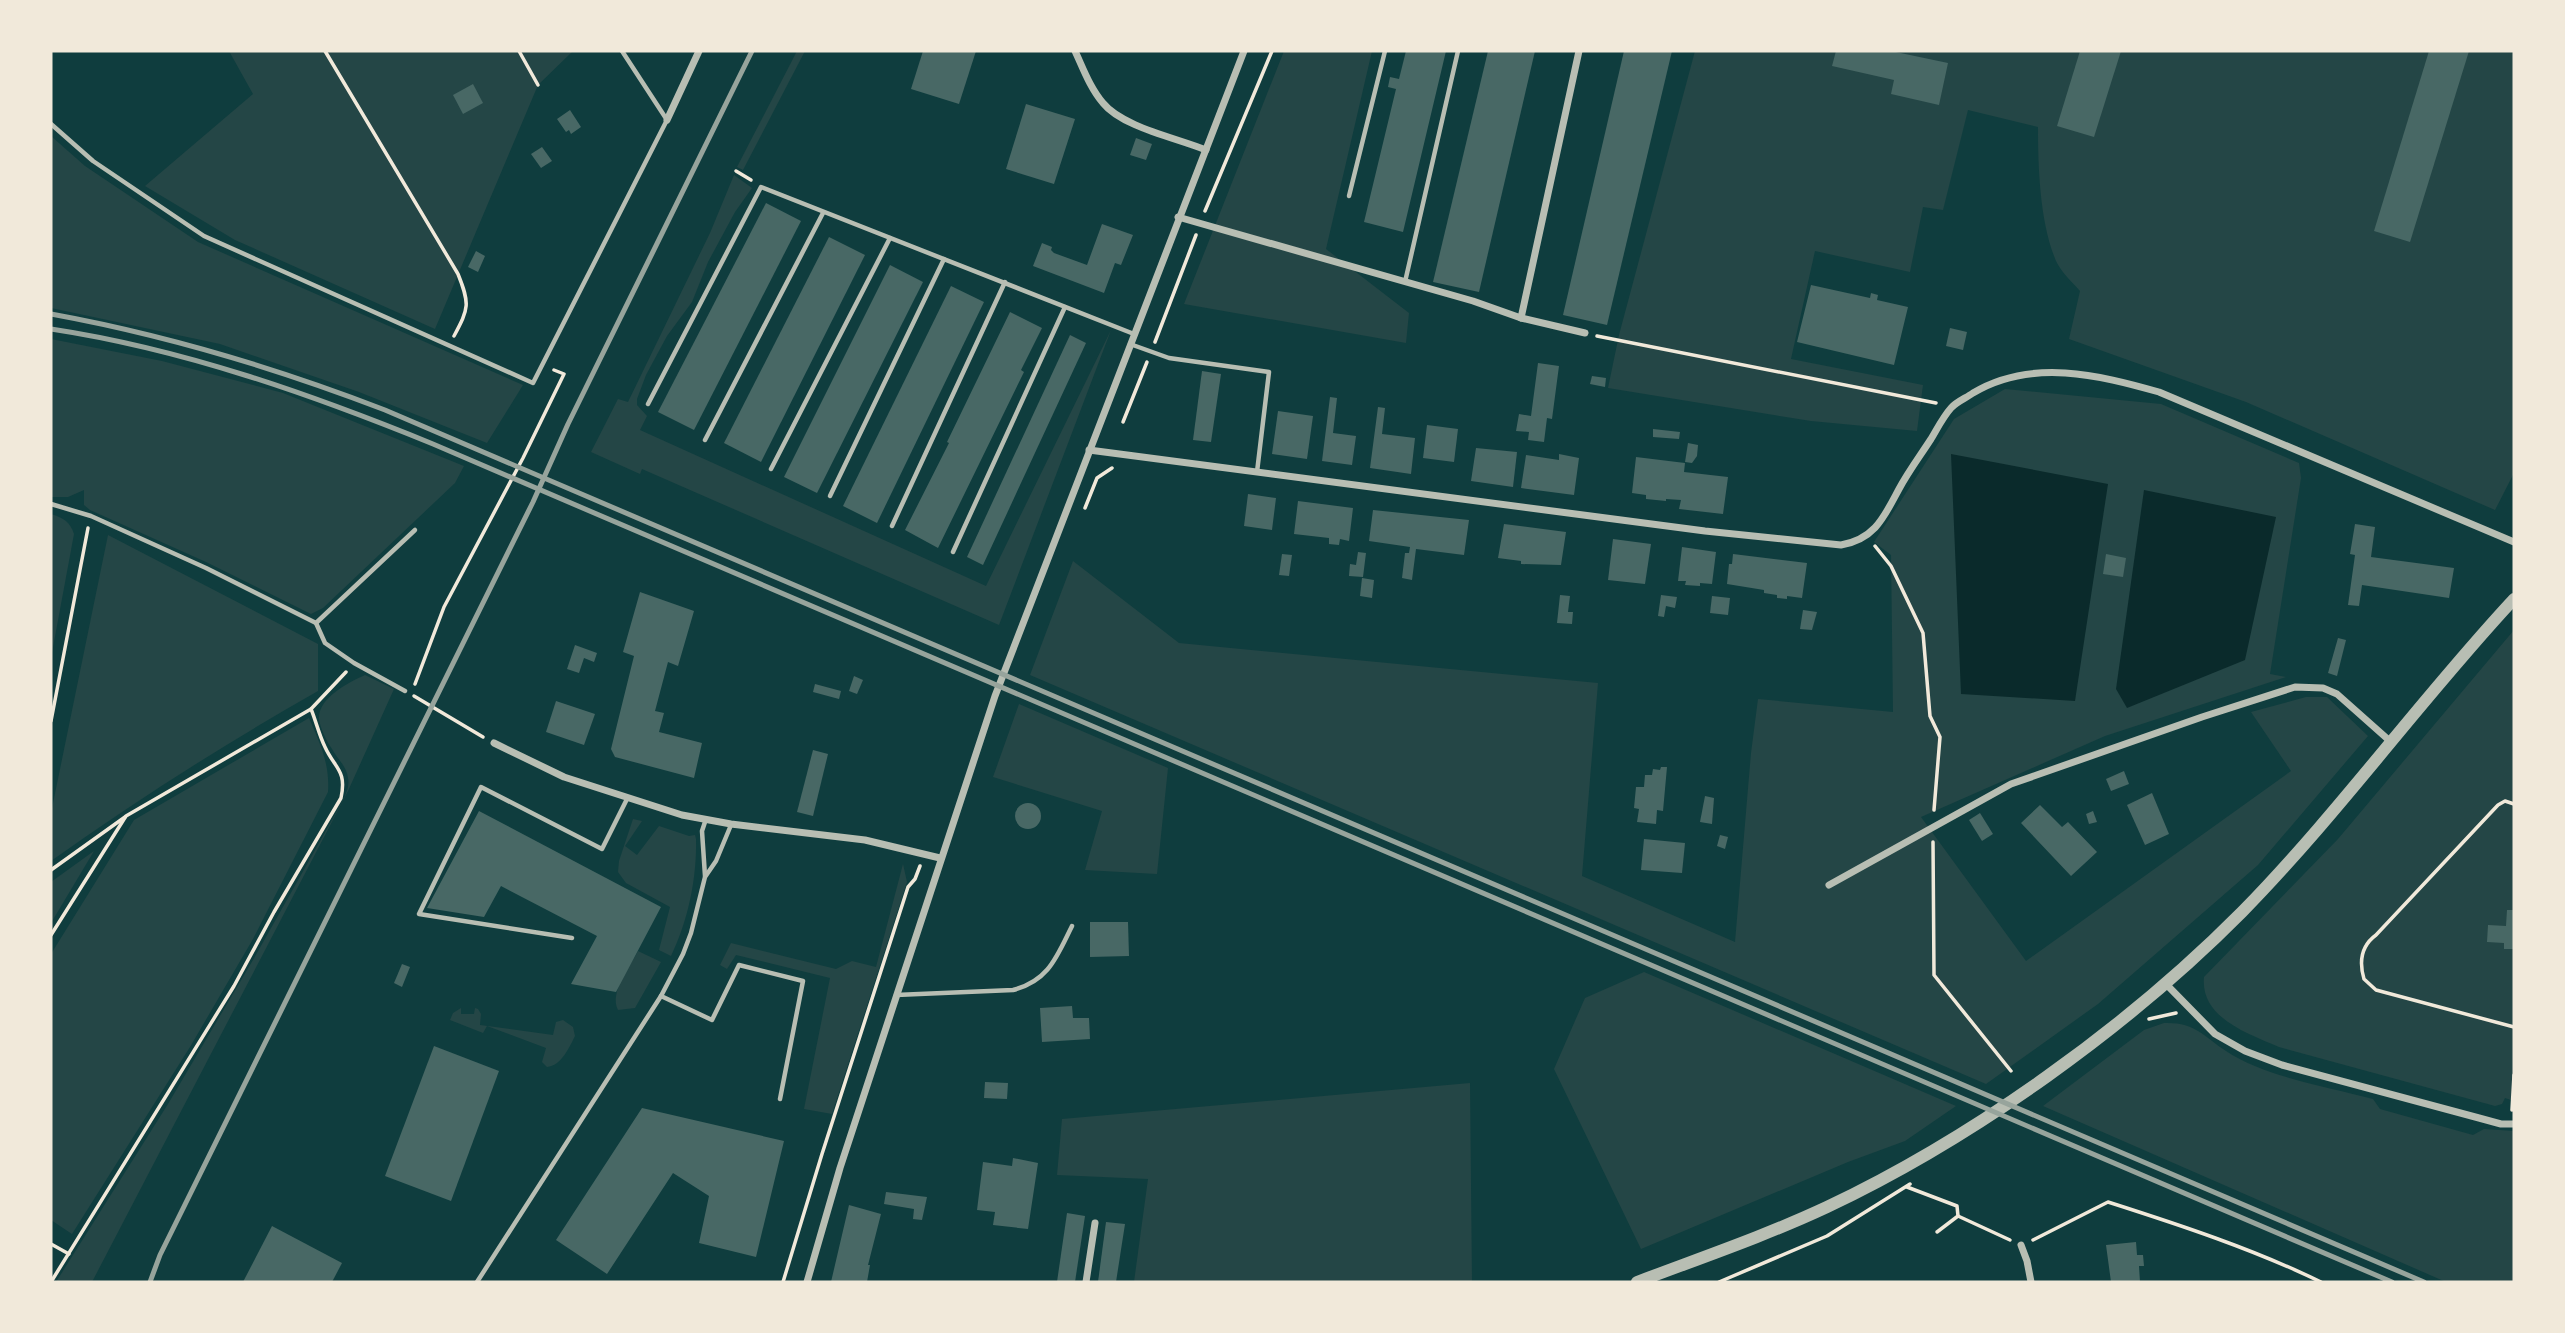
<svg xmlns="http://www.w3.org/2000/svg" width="2565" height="1333" font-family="'PT Sans Narrow',sans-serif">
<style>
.green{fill:#244646}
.water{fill:#0a2a2b}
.building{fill:#486865}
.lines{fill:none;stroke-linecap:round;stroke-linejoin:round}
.path{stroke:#f1e9da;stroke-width:3.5}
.service{stroke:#b8beb3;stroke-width:4.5}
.minor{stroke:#b8beb3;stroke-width:7}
.tertiary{stroke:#b8beb3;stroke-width:12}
.rail{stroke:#97a49c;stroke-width:5}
</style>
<rect width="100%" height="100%" fill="#0f3d3e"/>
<g class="green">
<polygon points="229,51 573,51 538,85 435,329 235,240 145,186 253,94"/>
<polygon points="797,51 805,51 743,170 737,167"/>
<polygon points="1284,51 1372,51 1326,249 1409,313 1406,343 1184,304"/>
<path d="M1695 51H2514V473L2495 510 2246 402 2069 339 2080 291C2072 282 2061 272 2056 261 2040 223 2038 169 2038 127L1968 110 1943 210 1923 207 1910 272 1815 251 1791 359 1923 385 1917 431 1811 421 1608 388 1619 335Z"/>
<polygon points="51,136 85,166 198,242 523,385 487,443 359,392 220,344 51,308"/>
<polygon points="734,175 752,188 735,212 708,262 692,302 667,336 646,375 637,399 637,405 647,416 640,430 986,586 1111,330 999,625 642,469 640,474 591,452 618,399 628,402 710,233"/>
<polygon points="51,339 162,361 283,393 464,466 455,483 323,608 311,614 206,562 90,510 84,505 84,490 68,497 51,497"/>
<polygon points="2005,389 2161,404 2299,463 2301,478 2270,674 2286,677 2105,736 1921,817 2026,961 2291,771 2251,712 2306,697 2327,697 2368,736 2258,865 2098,1004 1986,1084 1030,675 1073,561 1179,643 1598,683 1582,876 1735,942 1751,753 1758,699 1893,712 1891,555 1874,542 1954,419"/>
<path d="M51 514C64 518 70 522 74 534L51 658Z"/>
<path d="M108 535 318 644V691C225 744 138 799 51 861V813Z"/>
<path d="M2514 630V1101L2505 1098 2502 1104 2495 1106 2279 1047C2249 1034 2200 1018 2204 977L2338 839Z"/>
<path d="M365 675 394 689 348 791 92 1282H56L168 1104 253 960 341 804C345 796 350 787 348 778 347 767 337 758 332 749 327 742 320 728 319 719 318 698 349 682 365 675Z"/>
<polygon points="1019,704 1168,768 1157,874 1085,870 1102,811 993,777"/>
<path d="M309 718C320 743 330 764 328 792L253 939 190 1047 72 1234 51 1220V954L134 820Z"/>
<path d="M633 819 642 821 625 846 637 855 659 826 689 836 695 835 696 839C697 878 688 921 671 956L659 950 670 907 626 883 618 872 619 861Z"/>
<polygon points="94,851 51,923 51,882"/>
<polygon points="903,864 907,882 832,1114 804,1109 830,978 736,955 727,969 720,965 731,943 836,969 852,961 876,967"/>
<path d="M638 951 661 962 635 1008 618 1010C609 992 630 967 638 951Z"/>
<polygon points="1644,972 1956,1106 1905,1141 1848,1162 1641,1249 1554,1069 1585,998"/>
<path d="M461 1008V1014H474L475 1008 478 1009 481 1014 480 1025 553 1035 556 1022 563 1020 573 1027 575 1036C569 1048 561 1066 547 1067L542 1062 546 1048 487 1026 483 1033 450 1020 453 1013Z"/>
<path d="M2164 1023C2195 1022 2203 1036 2226 1051 2265 1077 2328 1087 2373 1099L2380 1109 2473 1135 2484 1129 2514 1131V1282H2446L2043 1106 2144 1030Z"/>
<polygon points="1470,1083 1472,1282 1134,1282 1148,1179 1057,1175 1062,1119"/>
</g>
<g class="water">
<polygon points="1951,454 2108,484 2075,701 1961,694"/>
<polygon points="2144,490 2276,517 2245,660 2127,708 2116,689"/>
</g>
<g class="building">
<polygon points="923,51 976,51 959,104 911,89"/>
<polygon points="1406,51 1446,51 1403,232 1364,222 1396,89 1388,87 1390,77 1399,79"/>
<polygon points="1488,51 1535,51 1479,292 1433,282"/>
<polygon points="1624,51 1672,51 1607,325 1563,315"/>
<polygon points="1836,51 1891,51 1948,63 1939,105 1891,94 1894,80 1832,66"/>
<polygon points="2080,51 2121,51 2094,137 2057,126"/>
<polygon points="2429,51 2469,51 2410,242 2374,231"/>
<polygon points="473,84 483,103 463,114 453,95"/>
<polygon points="1026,104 1075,119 1054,184 1006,169"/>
<polygon points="570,110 581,127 571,134 569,130 566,132 557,119"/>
<polygon points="1136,138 1152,144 1146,160 1130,155"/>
<polygon points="542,147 552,161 541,168 531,154"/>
<polygon points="766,203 801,221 694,430 658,412"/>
<polygon points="1102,224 1133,235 1121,265 1115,263 1104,293 1033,266 1042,243 1052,247 1051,250 1054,253 1087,265"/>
<polygon points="829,237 865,255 761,462 724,443"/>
<polygon points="476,251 485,256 478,272 468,267"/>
<polygon points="890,265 923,282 817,493 784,477"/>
<polygon points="1811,285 1870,298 1871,293 1878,295 1877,300 1908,307 1894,365 1797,342"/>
<polygon points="951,286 984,302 877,523 843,506"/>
<polygon points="1010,312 1042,328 1021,370 1024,372 938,548 905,530 949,443 947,442"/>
<polygon points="1950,328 1967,332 1963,350 1946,346"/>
<polygon points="1070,335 1086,343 983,565 967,557"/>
<polygon points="1538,363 1559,366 1552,419 1547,418 1544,442 1528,440 1529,432 1516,431 1519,414 1531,416"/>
<polygon points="1202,371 1221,374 1211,442 1193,440"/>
<polygon points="1592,376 1606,378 1605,387 1590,384"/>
<polygon points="1330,397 1337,398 1333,433 1356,436 1352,465 1322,461"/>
<polygon points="1378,407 1385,408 1382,434 1415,438 1411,474 1370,468"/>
<polygon points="1278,411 1313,416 1307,459 1272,454"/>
<polygon points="1427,425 1458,429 1454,462 1423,458"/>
<polygon points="1653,429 1680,432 1679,439 1653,437"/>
<polygon points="1688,443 1698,445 1697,456 1692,463 1685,462"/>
<polygon points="1476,448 1517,452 1513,487 1471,481"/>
<polygon points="1559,454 1579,458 1574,495 1521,488 1526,455 1559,460"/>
<polygon points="1636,457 1685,463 1684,472 1728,477 1723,514 1679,509 1681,500 1666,499 1666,501 1646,499 1646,495 1632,493"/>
<polygon points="1248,494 1276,498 1272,530 1244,526"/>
<polygon points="1298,501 1353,508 1349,541 1340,539 1339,545 1329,544 1329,538 1294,534"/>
<polygon points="1373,510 1469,520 1464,555 1416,549 1412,580 1402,578 1405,553 1409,553 1410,547 1369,541"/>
<polygon points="1504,524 1566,532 1561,565 1521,564 1521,561 1498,558"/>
<polygon points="2355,524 2375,527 2371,557 2454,568 2449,598 2362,585 2359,606 2348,605 2355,555 2350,554"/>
<polygon points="1613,539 1651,544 1645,584 1608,580"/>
<polygon points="1682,547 1716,552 1712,584 1700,583 1700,586 1685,585 1686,581 1678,581"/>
<polygon points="1358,552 1366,553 1363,577 1349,576 1350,564 1356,565"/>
<polygon points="1282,554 1292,555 1289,576 1279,575"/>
<polygon points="1733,554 1807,563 1802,598 1787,596 1787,599 1777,598 1777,595 1764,593 1764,590 1727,584 1729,564 1732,564"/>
<polygon points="2106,554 2126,558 2123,577 2103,574"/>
<polygon points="1362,578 1374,580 1372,598 1360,596"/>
<polygon points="640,592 694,611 678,666 668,662 655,711 664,713 659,732 702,743 694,778 615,757 611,749 634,656 623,652"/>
<polygon points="1560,595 1570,596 1568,612 1573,612 1572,624 1557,623"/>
<polygon points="1661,595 1677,597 1675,608 1666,606 1664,617 1658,616"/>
<polygon points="1712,596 1730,598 1728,615 1710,613"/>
<polygon points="1803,610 1817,612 1812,630 1800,629"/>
<polygon points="2338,638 2346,640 2337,676 2328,673"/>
<polygon points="575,645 597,653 594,662 584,658 579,673 567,669"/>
<polygon points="854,676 863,680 857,694 849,691"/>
<polygon points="815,684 841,691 839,699 813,692"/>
<polygon points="556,701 595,714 584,745 546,732"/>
<polygon points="813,750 828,754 813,816 797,812"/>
<polygon points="1661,767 1667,767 1663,811 1657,810 1656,824 1637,822 1639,809 1634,808 1636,787 1644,787 1645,775 1652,775 1653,769 1660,770"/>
<polygon points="2124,771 2129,784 2111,791 2106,779"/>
<polygon points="2152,793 2169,834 2145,845 2127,805"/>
<polygon points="1705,796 1714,798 1712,824 1700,822"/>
<circle cx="1028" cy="816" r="13"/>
<polygon points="2040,805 2062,827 2068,822 2097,852 2071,876 2021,823"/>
<polygon points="479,811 661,907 616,992 571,984 597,936 501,886 484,917 427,908"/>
<polygon points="2093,811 2097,822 2089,824 2086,814"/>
<polygon points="1980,813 1993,834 1982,841 1969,820"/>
<polygon points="1720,835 1728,837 1725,849 1717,846"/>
<polygon points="1644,839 1685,843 1682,873 1641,870"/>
<polygon points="2507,910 2514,910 2514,949 2504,949 2504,943 2487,942 2488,925 2506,926"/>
<polygon points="1090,922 1128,922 1129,956 1090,957"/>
<polygon points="402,964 410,967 402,987 394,983"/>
<polygon points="1072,1006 1073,1018 1089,1018 1090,1039 1042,1042 1040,1008"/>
<polygon points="434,1046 499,1071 451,1201 385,1176"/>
<polygon points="985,1082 1008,1083 1007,1099 984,1098"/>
<polygon points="642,1108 784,1141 756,1257 699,1243 709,1196 673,1173 607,1274 556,1240"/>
<polygon points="1013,1158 1038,1163 1028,1229 993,1225 995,1212 977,1210 983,1162 1012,1166"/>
<polygon points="886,1192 927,1197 922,1220 913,1219 914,1209 884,1204"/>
<polygon points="849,1205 881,1214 868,1265 870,1265 867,1282 831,1282"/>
<polygon points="1067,1213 1085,1216 1075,1282 1057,1282"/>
<polygon points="1106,1222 1125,1224 1116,1282 1098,1282"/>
<polygon points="272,1226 342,1263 332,1282 243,1282"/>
<polygon points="2136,1242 2137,1255 2143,1255 2144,1266 2139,1266 2140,1282 2111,1282 2106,1245"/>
</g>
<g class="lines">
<g class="path">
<path d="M325 51 458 274C470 304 469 308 454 336"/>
<polyline points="519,51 538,85"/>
<polyline points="736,171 751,180"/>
<polyline points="1205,211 1272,51"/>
<polyline points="1597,336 1936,403"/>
<polyline points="1155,342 1196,235"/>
<polyline points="1123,422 1147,362"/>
<polyline points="1085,508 1097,478 1112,468"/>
<polyline points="1875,546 1891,566 1923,633 1930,716 1940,737 1934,810"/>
<polyline points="415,684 444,607 523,458 564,374 554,370"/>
<polyline points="414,696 483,737"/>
<polyline points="51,721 88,528"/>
<path d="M2514 804 2505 801 2498 805 2376 935C2361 946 2359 962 2364 979L2376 990 2514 1027"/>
<polyline points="1933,842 1934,975 2011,1071"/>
<polyline points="51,870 125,817"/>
<polyline points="51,935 126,816 311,709 346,672"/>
<polyline points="2149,1019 2176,1013"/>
<polyline points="2512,1110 2514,1075"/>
<polyline points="1907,1187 1957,1206 1958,1216"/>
<polyline points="1958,1216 2010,1240"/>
<polyline points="1937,1232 1958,1216"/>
<path d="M2033 1240 2108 1202C2180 1225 2253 1249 2321 1282"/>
<polyline points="51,1244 69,1254"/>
<path d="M51 1282 234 986 274 912 341 798C347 770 335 769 325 747 319 735 316 721 311 709"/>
<polyline points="783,1282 822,1154 908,887 915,879 920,866"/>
<polyline points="1719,1282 1827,1236 1910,1184"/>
</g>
<g class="service">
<polyline points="51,124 93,161 204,236 533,383 667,120 622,51"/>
<polyline points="1349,196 1385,51"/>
<polyline points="1405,282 1458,51"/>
<polyline points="1130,344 1169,358 1269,372 1257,472"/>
<polyline points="648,404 761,187 1134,334"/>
<polyline points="705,440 823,213"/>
<polyline points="771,469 890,238"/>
<polyline points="830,496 944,259"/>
<polyline points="51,504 91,516 206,568 316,623 325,643 354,663 405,691"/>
<polyline points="892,526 1005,282"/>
<polyline points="953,552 1065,307"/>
<polyline points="316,623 415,530"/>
<polyline points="705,876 702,831 706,819"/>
<polyline points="572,938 419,914 481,787 602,849 627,799"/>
<path d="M896 995 1013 990C1049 981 1057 956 1072 926"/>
<polyline points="661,996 712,1020 739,965 803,981 780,1099"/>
<polyline points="477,1282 661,996 683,954 691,933 705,877 716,861 731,825"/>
</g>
<g class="minor">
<path d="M1075 51C1083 68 1090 88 1103 103 1122 127 1177 138 1206 150"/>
<polyline points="667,120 699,51"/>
<polyline points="1178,217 1473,301 1521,318 1585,333"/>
<polyline points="1521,318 1579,51"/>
<path d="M1089 450 1705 531 1841 545C1875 539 1884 517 1899 489 1908 472 1920 456 1931 439 1937 429 1943 417 1951 408 1956 402 1966 398 1973 393 2031 358 2099 375 2159 392L2514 542"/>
<polyline points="494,743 564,777 682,815 731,824 865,840 940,858"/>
<polyline points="1829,885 2011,784 2202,717 2295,687 2323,688 2337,694 2391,742"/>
<polyline points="2165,983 2215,1034 2245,1051 2282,1065 2479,1118 2501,1124 2514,1124"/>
<polyline points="2021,1245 2027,1261 2031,1282"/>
<polyline points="807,1282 840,1168 995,696 1244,51"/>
<polyline points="1086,1282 1095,1223"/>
</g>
<path class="tertiary" d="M1637 1282C1700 1258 1765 1236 1827 1207 1973 1138 2128 1027 2242 912 2339 813 2420 700 2514 599"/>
<g class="rail">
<path d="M51 314C166 335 276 368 385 410L2424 1282"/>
<path d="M51 329C183 349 310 394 433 444L2392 1282"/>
<polyline points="150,1282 160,1255 533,502 568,424 752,51"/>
</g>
</g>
<rect width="2565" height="1333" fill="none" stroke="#f1e9da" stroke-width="105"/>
</svg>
